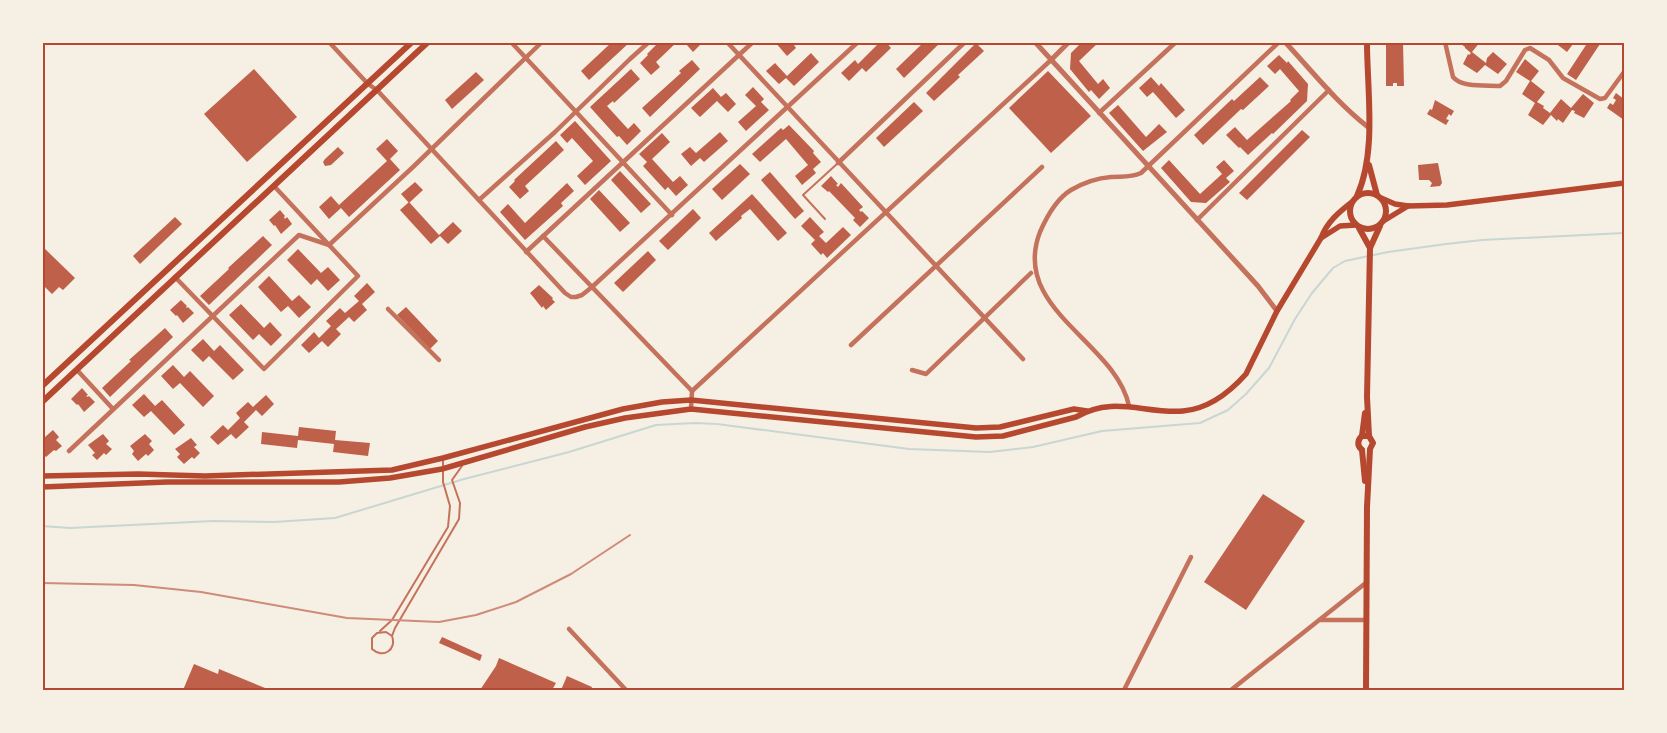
<svg xmlns="http://www.w3.org/2000/svg" width="1667" height="733" font-family="'Asap Condensed',sans-serif">
<style>
.lines{fill:none;stroke-linecap:round;stroke-linejoin:round}
.stream{stroke:#c9d6d2;stroke-width:2}
.building{fill:#bf614a}
.service{stroke:#c5725c;stroke-width:2}
.minor{stroke:#c5725c;stroke-width:4.5}
.tertiary{stroke:#c5725c;stroke-width:5}
.secondary{stroke:#b5482f;stroke-width:5.5}
.primary{stroke:#b5482f;stroke-width:6}
.rail{stroke:#cf8b77;stroke-width:2}
.neatline{fill:none;stroke:#b5482f;stroke-width:2}
</style>
<rect width="100%" height="100%" fill="#f6efe4"/>
<g class="lines">
<polyline class="stream" points="42,526 70,528 213,521 274,522 335,518 464,479 569,452 656,425 695,423 717,424 909,449 990,452 1033,447 1102,431 1200,423 1228,410 1246,394 1269,368 1295,319 1312,293 1333,268 1345,261 1388,252 1446,244 1482,240 1624,233"/>
</g>
<g class="building">
<polygon points="612,42 630,42 589,80 581,71"/>
<polygon points="659,42 677,42 656,62 660,67 651,75 640,63 648,55 647,54"/>
<polygon points="688,42 703,42 693,52 686,44"/>
<polygon points="775,42 792,42 796,48 787,56"/>
<polygon points="880,42 886,42 891,48 866,72 862,68 849,81 841,73 855,60 858,64"/>
<polygon points="924,42 941,42 904,78 896,69"/>
<polygon points="1082,42 1099,42 1079,61 1098,84 1103,79 1110,88 1099,99 1091,90 1089,92 1070,69 1071,53"/>
<polygon points="1386,42 1392,42 1392,45 1396,45 1396,42 1403,42 1404,86 1397,86 1397,83 1393,83 1393,86 1386,86"/>
<polygon points="1462,42 1480,42 1472,52 1486,63 1487,58 1493,52 1507,64 1498,74 1485,65 1477,73 1463,64 1468,54 1469,55 1471,53 1465,48 1465,47 1461,44"/>
<polygon points="1554,42 1571,42 1573,44 1567,52"/>
<polygon points="1588,42 1598,42 1600,44 1576,80 1567,74"/>
<polygon points="976,43 984,51 958,75 960,77 934,101 926,93"/>
<polygon points="811,53 819,62 794,86 786,78 779,84 766,71 775,63 787,76"/>
<polygon points="1279,55 1287,63 1288,61 1308,84 1307,101 1273,134 1272,133 1248,155 1240,147 1239,148 1226,135 1235,127 1247,140 1291,101 1290,100 1299,91 1280,69 1275,74 1267,66"/>
<polygon points="1525,59 1539,71 1531,81 1545,92 1537,102 1544,106 1543,108 1550,113 1561,99 1571,108 1583,94 1594,103 1584,118 1574,113 1575,111 1572,110 1563,123 1558,119 1557,121 1551,115 1543,125 1528,115 1535,103 1522,94 1530,81 1516,72"/>
<polygon points="692,60 700,69 650,117 642,108 681,73 679,71"/>
<polygon points="254,69 297,117 247,162 204,114"/>
<polygon points="631,69 640,79 614,103 613,101 607,106 628,129 634,123 641,131 627,145 619,136 617,137 590,107"/>
<polygon points="1048,71 1091,116 1051,153 1009,108"/>
<polygon points="476,72 484,80 452,109 445,100"/>
<polygon points="1151,77 1159,86 1161,83 1185,110 1176,118 1153,92 1147,97 1139,88"/>
<polygon points="1260,77 1269,86 1243,110 1241,109 1203,145 1194,135 1232,99 1234,101"/>
<polygon points="753,87 764,99 761,102 769,110 746,131 738,122 756,106 745,95"/>
<polygon points="713,88 721,97 726,93 736,104 728,112 717,101 700,117 691,108"/>
<polygon points="1616,93 1624,99 1624,120 1607,108 1610,103 1613,105 1616,100 1613,98"/>
<polygon points="1435,100 1454,111 1451,116 1449,114 1446,119 1449,120 1446,125 1427,114 1430,109 1432,110"/>
<polygon points="914,102 923,111 884,147 876,138"/>
<polygon points="1118,105 1146,137 1159,124 1167,132 1143,151 1109,113"/>
<polygon points="575,121 611,161 585,185 577,176 593,161 572,138 567,143 560,135"/>
<polygon points="789,125 814,151 813,153 821,162 813,169 816,173 802,185 795,176 808,165 786,139 760,162 752,154 781,128 783,130"/>
<polygon points="1302,130 1310,137 1247,200 1239,193"/>
<polygon points="720,132 728,141 704,162 700,158 691,166 681,154 690,147 696,153"/>
<polygon points="662,133 670,142 652,159 673,182 680,176 688,185 676,196 668,187 665,190 643,166 647,162 639,154"/>
<polygon points="387,139 398,151 390,159 400,170 349,217 341,208 329,219 319,207 331,196 339,205 387,161 376,149"/>
<polygon points="556,141 564,150 525,186 529,191 520,199 509,187 515,181 514,180"/>
<polygon points="338,147 344,153 331,165 325,166 323,162 325,159"/>
<polygon points="1169,160 1200,194 1222,174 1216,167 1224,160 1234,171 1226,178 1230,182 1206,203 1191,202 1161,168"/>
<polygon points="1438,163 1442,183 1440,186 1430,187 1432,183 1429,180 1419,180 1418,165"/>
<polygon points="740,164 750,174 722,200 712,189"/>
<polygon points="620,171 651,204 641,213 611,180"/>
<polygon points="770,172 804,211 795,219 761,180"/>
<polygon points="831,176 838,184 836,185 838,187 841,183 863,207 859,210 861,212 862,211 869,218 860,227 853,220 855,218 829,191 828,192 821,186"/>
<polygon points="415,182 423,190 409,203 401,194"/>
<polygon points="567,183 574,191 561,203 563,206 525,240 500,212 508,204 525,223"/>
<polygon points="599,190 630,223 620,232 590,199"/>
<polygon points="752,194 787,233 778,241 750,209 741,216 742,218 716,241 709,233"/>
<polygon points="409,202 439,235 453,222 462,231 448,244 440,236 431,244 400,210"/>
<polygon points="693,209 701,218 668,250 659,241"/>
<polygon points="280,210 285,216 284,217 285,219 287,217 292,224 281,234 275,225 274,226 269,220"/>
<polygon points="175,217 182,224 140,264 133,256"/>
<polygon points="810,217 824,232 819,236 826,243 843,227 851,235 827,258 823,253 821,255 811,244 815,240 801,226"/>
<polygon points="263,236 272,245 209,305 200,296 229,269 228,268"/>
<polygon points="42,246 75,278 63,290 59,287 52,294 42,284"/>
<polygon points="298,249 321,273 328,267 340,280 328,291 317,279 311,285 287,260"/>
<polygon points="648,251 656,260 623,292 614,283"/>
<polygon points="269,276 292,301 299,295 311,307 299,318 288,306 281,312 258,287"/>
<polygon points="367,283 375,292 362,304 367,310 354,322 349,317 336,329 341,334 328,347 322,341 309,353 301,345 314,332 319,338 331,326 326,321 340,308 345,313 359,301 354,296"/>
<polygon points="539,285 553,298 552,299 555,302 546,310 543,306 542,308 530,293"/>
<polygon points="181,300 187,306 186,307 187,308 188,307 194,313 183,323 177,315 176,316 170,310"/>
<polygon points="241,304 264,328 270,322 282,335 271,346 259,334 253,340 229,315"/>
<polygon points="406,307 438,341 430,349 397,315"/>
<polygon points="165,328 173,337 110,397 102,388 131,361 129,360"/>
<polygon points="203,339 214,351 220,345 244,370 233,380 209,356 203,362 191,350"/>
<polygon points="173,365 184,377 190,371 214,396 203,407 180,383 173,389 161,376"/>
<polygon points="82,388 88,395 86,396 88,397 89,396 95,402 84,412 78,404 77,405 71,399"/>
<polygon points="144,394 155,406 162,400 185,425 174,435 151,411 144,417 132,405"/>
<polygon points="266,395 274,404 262,416 256,410 244,422 249,427 236,439 231,434 218,445 210,437 223,425 228,430 240,418 236,413 248,402 253,407"/>
<polygon points="299,427 336,431 335,440 370,443 368,456 333,452 334,444 298,440 297,448 261,444 262,432 298,436"/>
<polygon points="53,430 59,437 56,440 62,446 56,451 54,450 46,457 42,453 42,437 44,436 45,437"/>
<polygon points="103,434 109,441 106,444 112,449 106,455 104,453 97,460 92,455 95,453 88,445"/>
<polygon points="145,434 152,441 149,444 154,450 148,456 146,454 138,461 132,454 134,451 130,446"/>
<polygon points="191,438 197,445 194,447 200,453 194,459 192,457 184,464 177,457 180,454 175,449"/>
<polygon points="1263,494 1305,521 1246,610 1204,582"/>
<polygon points="442,637 482,655 480,661 439,643"/>
<polygon points="499,658 556,683 552,690 480,690 496,666"/>
<polygon points="194,664 218,674 219,669 270,690 183,690"/>
<polygon points="567,676 592,687 591,690 561,690"/>
</g>
<g class="lines">
<g class="service">
<polyline points="825,219 803,195 838,163"/>
<polyline points="380,631 392,620 448,527 450,506 443,482 443,460"/>
<path d="M392 636 386 632 377 633 372 638V649C383 659 397 650 392 636L395 628 459 519 460 503 452 480 462 466"/>
</g>
<g class="minor">
<polyline points="329,42 368,84 377,90 388,102 565,293 571,297 576,297 582,295 592,287 858,42"/>
<polyline points="511,42 672,215"/>
<polyline points="727,42 1023,359"/>
<path d="M1445 42 1453 77C1462 88 1486 85 1500 86L1506 81 1525 50 1530 48 1549 60 1563 78 1600 99 1605 98 1624 72"/>
<polyline points="1099,113 1176,42"/>
<polyline points="838,163 965,42"/>
<polyline points="479,200 555,132 630,59 649,42"/>
<polyline points="1197,220 1329,90"/>
<polyline points="543,236 692,391"/>
<polyline points="526,252 753,42"/>
<polyline points="175,277 264,369 358,276 274,186"/>
<polyline points="388,309 439,360"/>
<polyline points="851,345 1042,167"/>
<polyline points="77,370 113,409"/>
<polyline points="912,370 926,374 1031,273"/>
<path d="M1129 406C1116 342 1010 309 1040 232 1047 216 1056 199 1071 190 1083 183 1098 178 1111 177 1122 176 1130 178 1141 173L1279 42"/>
<polyline points="691,409 692,391 1051,60"/>
<polyline points="69,451 299,235 329,245 413,167 542,42"/>
<polyline points="1320,620 1367,620"/>
<polyline points="569,629 626,690"/>
<polyline points="1124,690 1191,557"/>
<polyline points="1231,690 1367,582"/>
</g>
<g class="tertiary">
<polyline points="1035,42 1258,286 1277,311"/>
<path d="M1285 42C1312 71 1337 103 1368 127"/>
<polyline points="1051,60 1069,42"/>
</g>
<g class="secondary">
<polyline points="1381,198 1395,204 1408,206 1447,205 1624,183"/>
<polyline points="1385,220 1408,206"/>
<polyline points="1321,238 1340,226 1356,225"/>
<polyline points="42,476 138,474 205,476 392,470 443,458 623,409 662,402 691,400 976,428 1000,427 1074,409 1087,411"/>
<path d="M42 487 167 482H339L390 478 442 469 585 427 625 418 691 409 976 437 1003 436 1076 417C1114 395 1144 414 1183 411 1208 409 1229 393 1246 374L1277 311 1321 238C1327 222 1339 212 1352 202"/>
</g>
<g class="primary">
<polyline points="1369,165 1377,195"/>
<circle cx="1368" cy="211" r="18"/>
<path d="M1357 196C1377 152 1367 90 1367 42"/>
<polyline points="1359,228 1370,248"/>
<polyline points="42,386 412,42"/>
<polyline points="42,402 428,42"/>
<polyline points="1362,436 1369,436 1373,443 1370,449 1367,507 1366,690"/>
<polyline points="1362,436 1365,413"/>
<path d="M1362 436C1357 440 1357 446 1362 450"/>
<polyline points="1369,436 1367,397 1370,248 1380,226"/>
<polyline points="1362,450 1365,481"/>
</g>
<polyline class="rail" points="42,583 134,585 201,592 347,618 439,622 476,615 516,602 571,574 630,535"/>
</g>
<rect width="1667" height="733" fill="none" stroke="#f6efe4" stroke-width="88"/>
<rect x="44" y="44" width="1579" height="645" class="neatline"/>
</svg>
